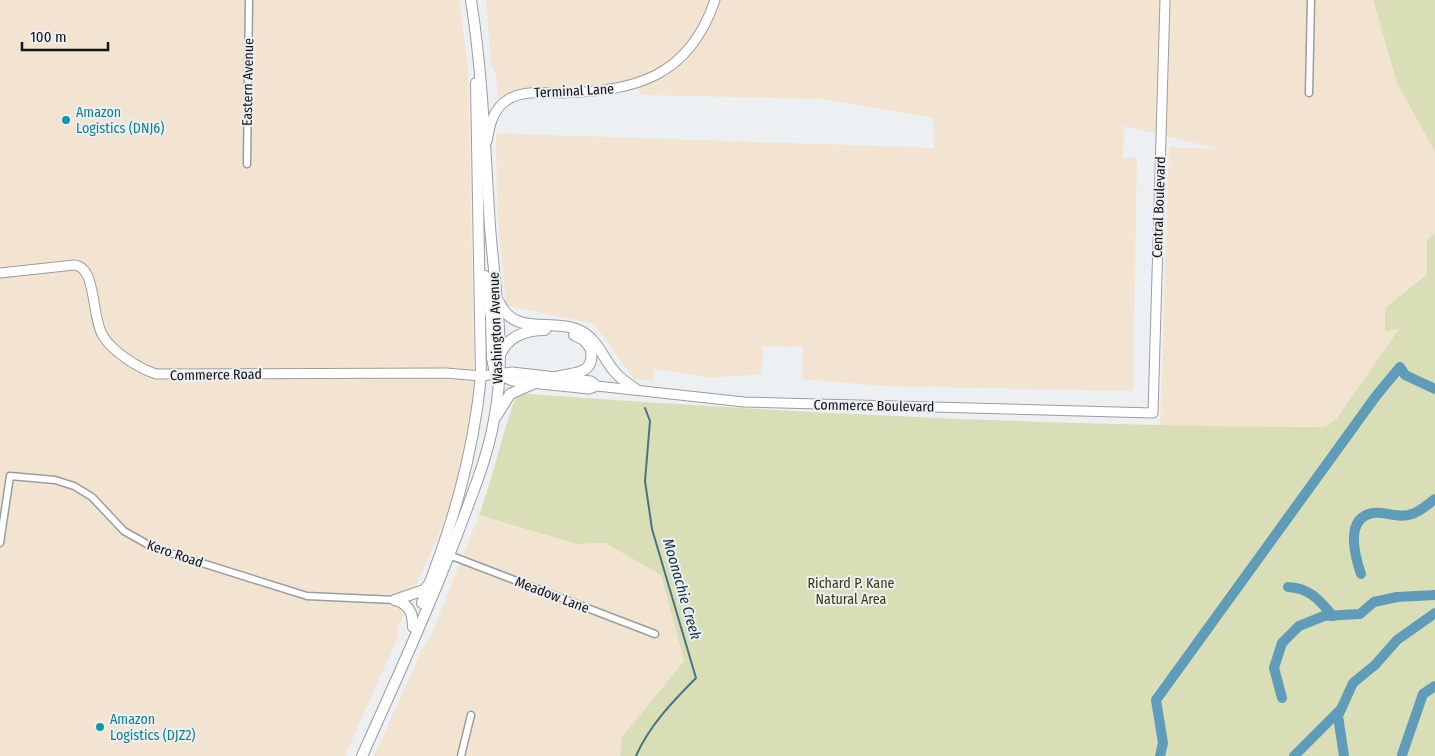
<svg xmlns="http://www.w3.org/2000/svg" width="1435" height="756" font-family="'Fira Sans Condensed',sans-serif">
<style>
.industrial{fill:#f2e4d1}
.green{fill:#d9deb6}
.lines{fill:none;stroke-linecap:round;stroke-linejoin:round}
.stream{stroke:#477388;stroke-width:2}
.river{stroke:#5e9cba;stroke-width:10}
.street-casing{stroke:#9a9da0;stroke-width:9}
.secondary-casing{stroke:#9a9da0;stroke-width:11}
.primary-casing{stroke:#9a9da0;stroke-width:12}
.street{stroke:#fff;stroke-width:6}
.secondary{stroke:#fff;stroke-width:9}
.primary{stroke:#fff;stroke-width:10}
.culture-dot{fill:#0f9aa8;stroke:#edf0f3;stroke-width:2}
.labels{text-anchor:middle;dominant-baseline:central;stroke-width:4;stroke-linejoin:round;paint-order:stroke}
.street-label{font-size:14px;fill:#121314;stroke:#edf0f3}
.culture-label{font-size:14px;fill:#0d838f;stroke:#edf0f3;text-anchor:start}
.park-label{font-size:14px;fill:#373b0d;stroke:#edf0f3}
.water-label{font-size:15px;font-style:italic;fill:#153341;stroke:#edf0f3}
</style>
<rect width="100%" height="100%" fill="#edf0f3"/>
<g class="industrial">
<polygon points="0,0 459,0 468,65 474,360 474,390 469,441 456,494 398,628 398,637 345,756 0,756"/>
<polygon points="486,0 1373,0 1397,83 1435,152 1435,233 1427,240 1427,273 1385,308 1400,329 1337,418 1325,427 1160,426 1169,147 1223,150 1124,126 1123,158 1137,157 1133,391 883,386 802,379 803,347 763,346 762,374 711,378 653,369 654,381 634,379 594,324 506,305 497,209 496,133 934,148 933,118 821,99 641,95 634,83 520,91 499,112 496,74 491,64"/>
<polygon points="479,515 576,544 605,543 661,575 684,661 622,737 620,756 374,756 423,647 430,638"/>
</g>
<g class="green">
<polygon points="1373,0 1435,0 1435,152 1397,83"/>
<path d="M1435 233V756H620L622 737 684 661 661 575 605 543 576 544 479 515C494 475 502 433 517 393 786 413 1055 426 1325 427L1337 418 1399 329 1385 331V308L1427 274V240Z"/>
</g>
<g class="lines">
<path class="stream" d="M636 756C649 726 673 701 696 678L652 529 645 481 650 421 645 408"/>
<g class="river">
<path d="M1361 574C1355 556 1344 518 1373 513 1385 511 1398 519 1412 514 1420 512 1428 504 1435 499"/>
<path d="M1288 587C1310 588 1319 600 1333 616"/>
<polyline points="1282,698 1274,668 1282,643 1299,626 1324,616 1360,614 1374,602 1397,597 1435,595"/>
<polyline points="1402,755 1423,694 1435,686"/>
<polyline points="1160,756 1163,743 1156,700 1376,396 1400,367 1405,375 1435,389"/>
<polyline points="1294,756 1341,709"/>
<polyline points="1344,756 1338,716 1353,683 1375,665 1397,640 1435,613"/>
</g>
<defs>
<g id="street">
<polyline points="1309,93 1311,0"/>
<polyline points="247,164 249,0"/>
<polyline points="0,543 10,476 55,480 74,486 92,497 124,531 154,548 307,596 395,600"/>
<polyline points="449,555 655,634"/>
<polyline points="461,756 471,715"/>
</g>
<g id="secondary">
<path d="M487 141C490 124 493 108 509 99 524 90 545 93 562 93 636 91 689 77 715 0"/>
<path d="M0 273 74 265C97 266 91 317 103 336 113 352 138 368 156 374L446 373 481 376 512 372 591 381 597 386"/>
<polyline points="500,375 512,381 589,389 597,386 744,402 1153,413 1165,0"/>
</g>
<g id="primary">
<polyline points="485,276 491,318 492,358 494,368 499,374"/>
<path d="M499 302C514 336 548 319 576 329 597 337 601 355 614 371 620 379 629 384 637 390"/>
<path d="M500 355C508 336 525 330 545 330"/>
<path d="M556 377C575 372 595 375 591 349L584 340 574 335"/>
<polyline points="497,415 510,394 535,383"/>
<polyline points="395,600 424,590 429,584"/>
<path d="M395 600C409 604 413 613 413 627"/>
<path d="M422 603C452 527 473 457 481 376L476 83"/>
<path d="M362 756C395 683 428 610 457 535 471 497 487 460 494 420 507 356 495 291 490 227 485 151 483 76 471 0"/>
</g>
</defs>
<use href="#street" class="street-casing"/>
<use href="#secondary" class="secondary-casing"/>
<use href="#primary" class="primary-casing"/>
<use href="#street" class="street"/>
<use href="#secondary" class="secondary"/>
<use href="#primary" class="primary"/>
</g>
<g class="culture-dot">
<circle cx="66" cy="120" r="5"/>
<circle cx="100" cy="727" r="5"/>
</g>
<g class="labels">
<g class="street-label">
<text transform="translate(248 82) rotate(-89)">Eastern Avenue</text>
<text transform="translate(574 91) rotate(-3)">Terminal Lane</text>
<text transform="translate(1159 207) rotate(-88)">Central Boulevard</text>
<text transform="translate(496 328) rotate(-92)">Washington Avenue</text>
<text transform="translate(216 375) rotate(-1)">Commerce Road</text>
<text transform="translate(874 406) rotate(1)">Commerce Boulevard</text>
<text transform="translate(175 554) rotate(19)">Kero Road</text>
<text transform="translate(552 595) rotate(21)">Meadow Lane</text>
</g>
<g class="culture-label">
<text x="76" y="112">Amazon<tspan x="76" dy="16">Logistics (DNJ6)</tspan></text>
<text x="110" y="719">Amazon<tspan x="110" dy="16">Logistics (DJZ2)</tspan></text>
</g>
<g class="park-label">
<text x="851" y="583">Richard P. Kane<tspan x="851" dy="16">Natural Area</tspan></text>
</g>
<g class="water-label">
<text transform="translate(682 589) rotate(74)">Moonachie Creek</text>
</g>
</g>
<path d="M22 42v8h86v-8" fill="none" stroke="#121314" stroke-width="2.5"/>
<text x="30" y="42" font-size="15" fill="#121314" stroke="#edf0f3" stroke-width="4" paint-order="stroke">100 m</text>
</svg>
